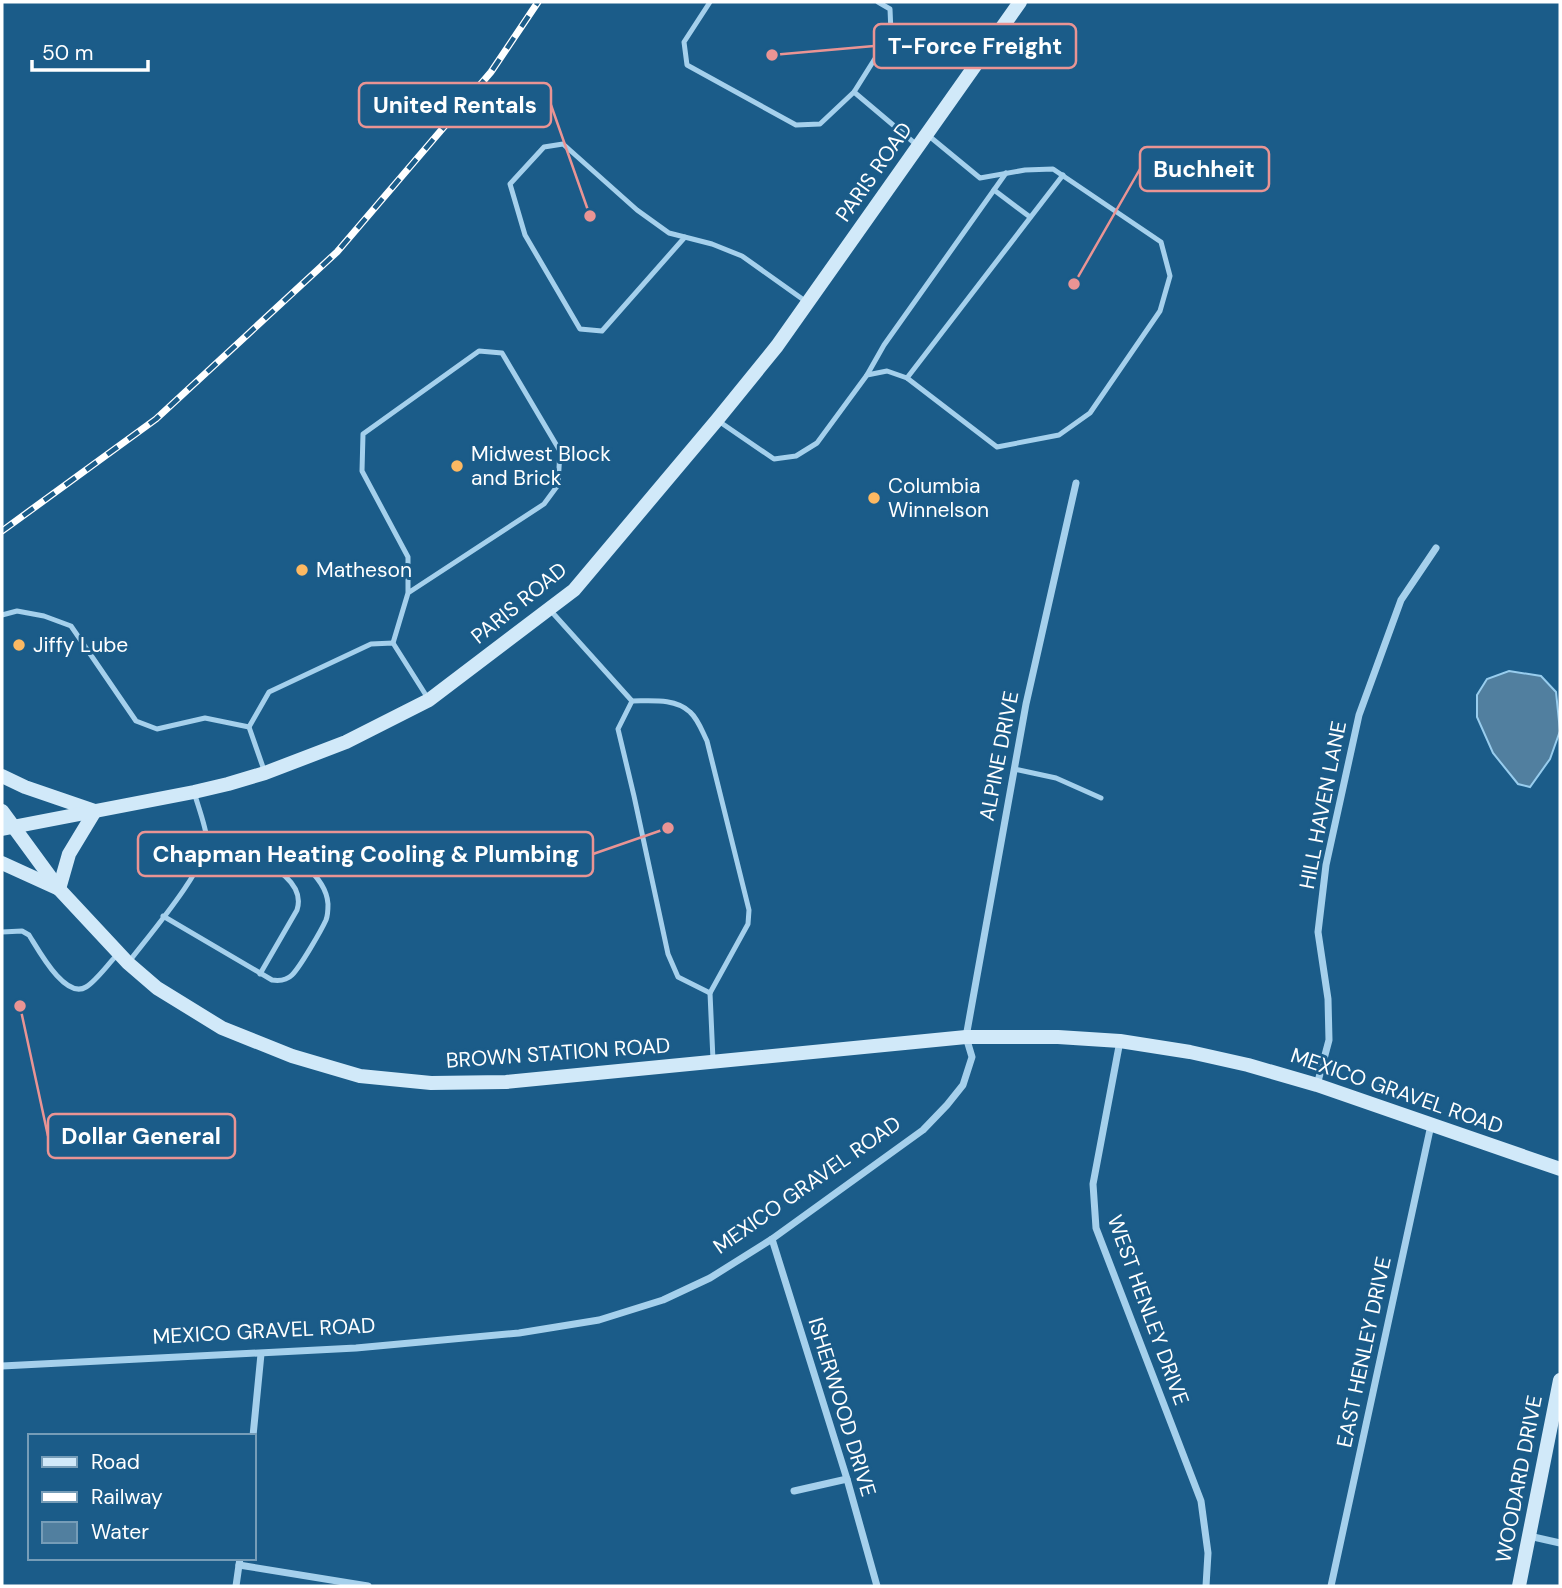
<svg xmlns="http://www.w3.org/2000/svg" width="1562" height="1588" font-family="'DM Sans',sans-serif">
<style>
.water{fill:#517f9f;stroke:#98cdee;stroke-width:2}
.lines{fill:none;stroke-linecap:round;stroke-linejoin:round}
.lane{stroke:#a5d0ec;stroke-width:5}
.street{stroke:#a5d0ec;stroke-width:7}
.secondary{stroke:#d1e9f9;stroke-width:14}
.rail-casing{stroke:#fff;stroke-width:7}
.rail{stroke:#1b5c89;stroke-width:4.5;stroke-dasharray:13;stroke-linecap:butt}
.poi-dot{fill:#fdb962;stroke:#1b5c89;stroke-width:2.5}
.labels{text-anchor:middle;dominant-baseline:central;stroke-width:6;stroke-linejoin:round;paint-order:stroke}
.street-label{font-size:21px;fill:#fff;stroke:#1b5c89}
.poi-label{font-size:21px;fill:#fff;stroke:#1b5c89;text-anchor:start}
.leader{fill:none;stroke:#ea9494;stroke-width:2.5}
.callout-dot{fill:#ea9494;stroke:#1b5c89;stroke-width:2.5}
.callout{fill:#1b5c89;stroke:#ea9494;stroke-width:2.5}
.callout-label{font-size:23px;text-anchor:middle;font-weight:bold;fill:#fff}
</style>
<rect width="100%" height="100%" fill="#1b5c89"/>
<polygon class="water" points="1509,671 1541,676 1556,692 1560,731 1550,759 1530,787 1518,784 1493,753 1477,717 1477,695 1487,679"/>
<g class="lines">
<g class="lane">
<polyline points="710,2 684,42 687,65 796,125 820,124 854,92 891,33 890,9 878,2"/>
<polyline points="854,92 918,146"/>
<polyline points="994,190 1030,217"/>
<polyline points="685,237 602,331 580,329 525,235 510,184 544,147 563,144 637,210 669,233 712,244 742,256 808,303"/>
<polyline points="867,375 884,345 1006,173"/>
<polyline points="907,378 1063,175"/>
<polyline points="717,420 774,459 796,456 817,443 867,375 887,371 907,378 997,447 1059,435 1090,413 1160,311 1170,276 1161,242 1053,169 1025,170 980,178 929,136"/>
<path d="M551 611 632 701C651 701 675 698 690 712 698 719 702 731 707 741L749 910 748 924 710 993 713 1060"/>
<polyline points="2,615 17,611 44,616 71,626 136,721 157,729 205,718 249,727 264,770"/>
<polyline points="393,643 408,593 408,557 362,471 363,434 479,351 502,353 560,451 558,485 544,504 408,593"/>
<polyline points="632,701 618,729 634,796 668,954 678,977 710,993"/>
<polyline points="249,727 269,692 371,644 393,643 429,700"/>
<polyline points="1014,769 1056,778 1101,798"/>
<path d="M241 849C262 861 307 879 297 910L260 974"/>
<path d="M163 916 272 980C279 981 286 981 292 975 300 967 321 931 326 920 328 915 328 909 328 904 327 887 315 874 303 864 291 853 281 847 265 845L205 850"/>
<path d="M2 932 22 931 29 935C38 949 65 1000 86 987 96 981 108 964 117 955"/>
<path d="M128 963C146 939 209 866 207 840 206 827 198 806 194 792"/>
</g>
<g class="street">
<polyline points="1120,1041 1093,1184 1096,1228 1201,1501 1208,1553 1206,1586"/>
<polyline points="1317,1085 1329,1040 1328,999 1318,932 1326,865 1359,715 1401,600 1436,548"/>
<polyline points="772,1239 847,1479 877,1586"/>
<polyline points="2,1366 356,1348 519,1333 599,1320 663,1300 710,1278 772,1239 923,1130 947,1105 963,1085 972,1057 966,1037 1026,704 1076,483"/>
<polyline points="253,1436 261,1354"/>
<polyline points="794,1491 847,1479"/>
<polyline points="1529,1536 1560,1543"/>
<polyline points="239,1565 368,1586"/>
<polyline points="236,1586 240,1558"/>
<polyline points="1331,1586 1431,1125"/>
</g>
<g class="secondary">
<polyline points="2,776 25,787 95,811 69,854 59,889 2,863"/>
<polyline points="2,811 59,889 128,963 157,988 222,1028 292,1056 360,1076 431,1083 506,1082 966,1037 1058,1037 1120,1041 1190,1052 1248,1065 1317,1085 1560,1169"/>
<polyline points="2,829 194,792 228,784 265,773 346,742 429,700 574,590 717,420 777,346 1020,2"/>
<polyline points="1519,1586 1560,1380"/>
</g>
<defs>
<polyline id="rail" points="2,531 156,419 337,252 491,72 538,2"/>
</defs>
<use href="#rail" class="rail-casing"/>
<use href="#rail" class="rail"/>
</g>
<g class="poi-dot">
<circle cx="457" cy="466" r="7"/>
<circle cx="874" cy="498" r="7"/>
<circle cx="302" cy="570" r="7"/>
<circle cx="19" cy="645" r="7"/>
</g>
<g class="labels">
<g class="street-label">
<text transform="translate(874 172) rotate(-55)">PARIS ROAD</text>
<text transform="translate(519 603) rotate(-39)">PARIS ROAD</text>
<text transform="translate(999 756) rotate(-79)">ALPINE DRIVE</text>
<text transform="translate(1323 805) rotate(-79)">HILL HAVEN LANE</text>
<text transform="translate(558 1053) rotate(-4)">BROWN STATION ROAD</text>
<text transform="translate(1397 1091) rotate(19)">MEXICO GRAVEL ROAD</text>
<text transform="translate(807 1185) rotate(-35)">MEXICO GRAVEL ROAD</text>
<text transform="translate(1148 1310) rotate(70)">WEST HENLEY DRIVE</text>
<text transform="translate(264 1331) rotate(-3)">MEXICO GRAVEL ROAD</text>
<text transform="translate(1364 1352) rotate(-78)">EAST HENLEY DRIVE</text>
<text transform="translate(842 1407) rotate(73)">ISHERWOOD DRIVE</text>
<text transform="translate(1519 1479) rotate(-79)">WOODARD DRIVE</text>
</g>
<g class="poi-label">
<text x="471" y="454">Midwest Block<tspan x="471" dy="24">and Brick</tspan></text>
<text x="888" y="486">Columbia<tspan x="888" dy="24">Winnelson</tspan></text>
<text x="316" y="570">Matheson</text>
<text x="33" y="645">Jiffy Lube</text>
</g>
</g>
<path class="leader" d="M772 55L874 46M590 216L551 105M1074 284L1140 169M668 828L593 854M20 1006L48 1136"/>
<g class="callout-dot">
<circle cx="772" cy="55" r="7"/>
<circle cx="590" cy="216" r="7"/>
<circle cx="1074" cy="284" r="7"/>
<circle cx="668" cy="828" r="7"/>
<circle cx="20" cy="1006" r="7"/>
</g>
<g class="callout">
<rect x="874" y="24" width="202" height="44" rx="7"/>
<rect x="359" y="83" width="192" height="44" rx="7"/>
<rect x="1140" y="147" width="129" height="44" rx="7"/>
<rect x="138" y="832" width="455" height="44" rx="7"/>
<rect x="48" y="1114" width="187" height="44" rx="7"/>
</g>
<g class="callout-label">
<text x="975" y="54">T-Force Freight</text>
<text x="455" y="113">United Rentals</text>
<text x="1204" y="177">Buchheit</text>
<text x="366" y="862">Chapman Heating Cooling &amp; Plumbing</text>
<text x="141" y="1144">Dollar General</text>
</g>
<rect width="1562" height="1588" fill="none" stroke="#ffffff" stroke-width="7"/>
<rect x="28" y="1434" width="228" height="126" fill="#1b5c89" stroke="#769db8" stroke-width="2"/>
<rect x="42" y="1457" width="35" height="10" fill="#d1e9f9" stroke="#769db8" stroke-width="2"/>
<text x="91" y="1469" font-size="21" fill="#ffffff">Road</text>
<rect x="42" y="1492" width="35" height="10" fill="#ffffff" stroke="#769db8" stroke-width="2"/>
<text x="91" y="1504" font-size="21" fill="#ffffff">Railway</text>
<rect x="42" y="1522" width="35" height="21" fill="#517f9f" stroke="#769db8" stroke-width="2"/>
<text x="91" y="1539" font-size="21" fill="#ffffff">Water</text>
<path d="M32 60v10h116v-10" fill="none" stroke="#ffffff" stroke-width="3.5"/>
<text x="42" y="60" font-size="21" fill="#ffffff" stroke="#1b5c89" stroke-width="5" paint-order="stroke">50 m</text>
</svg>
